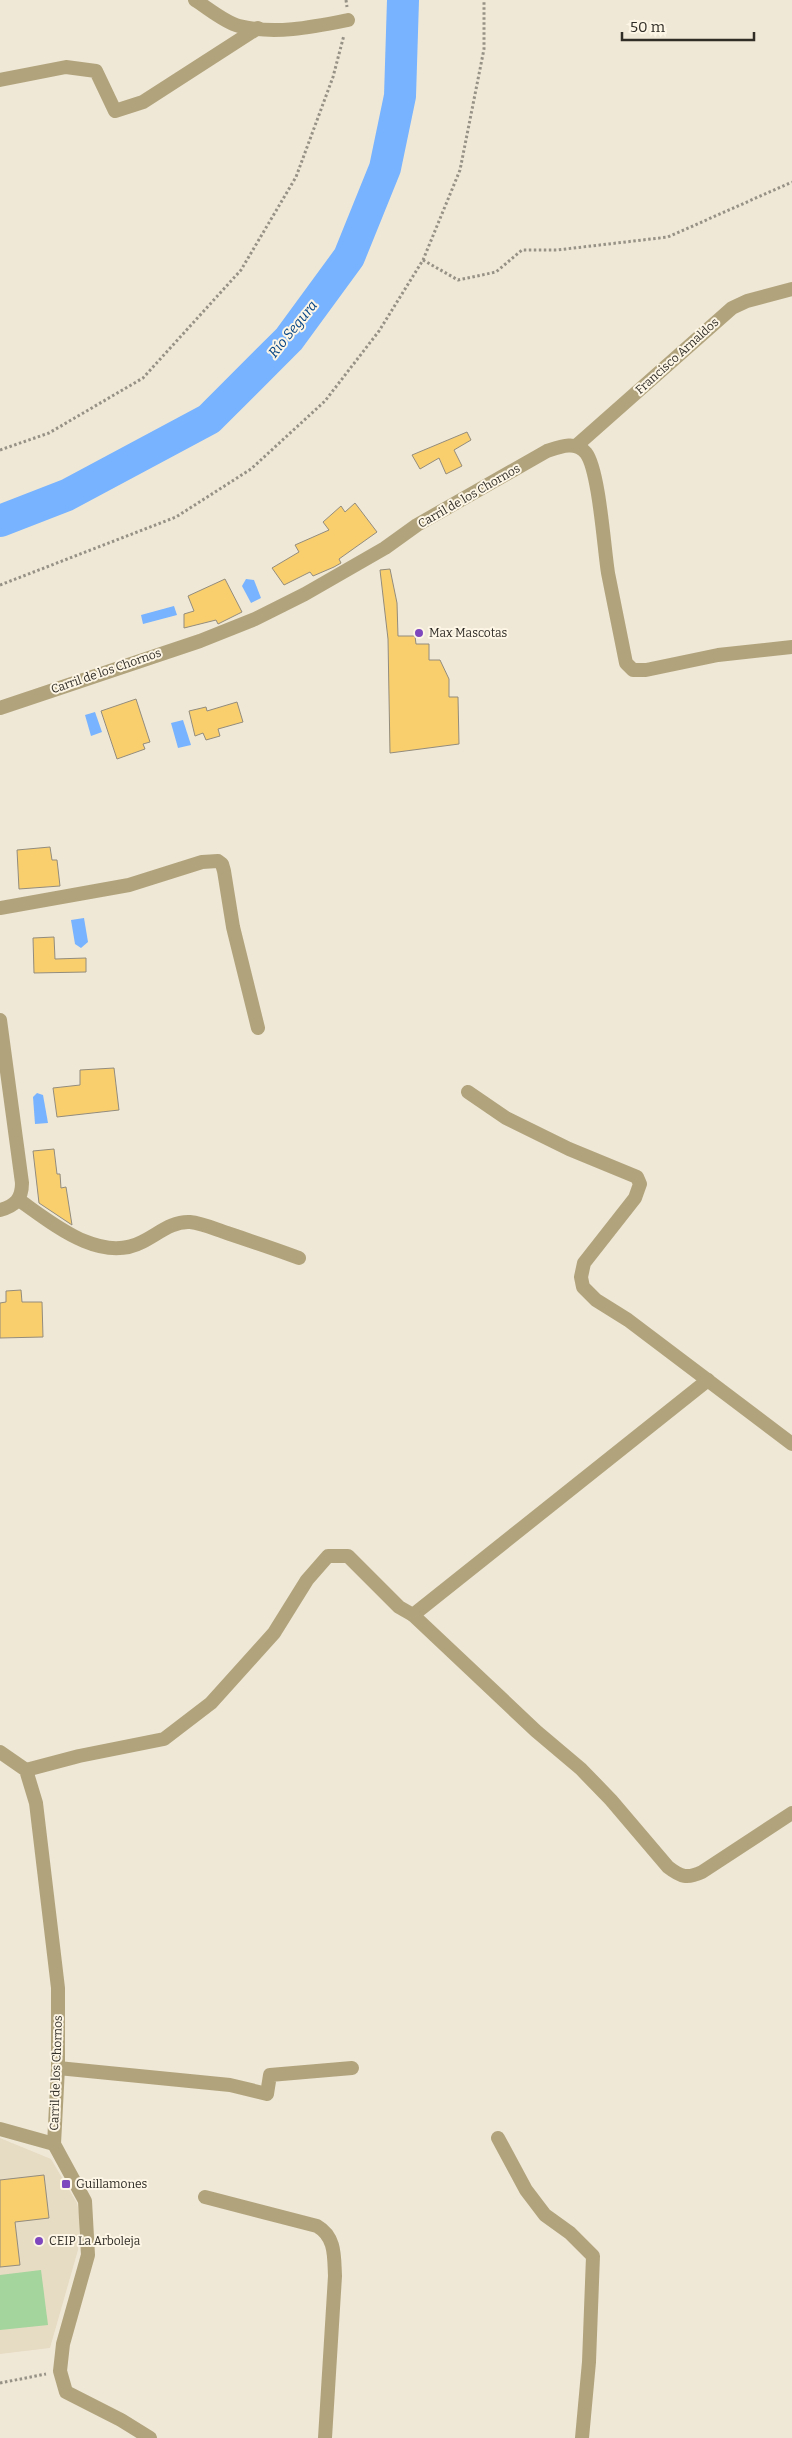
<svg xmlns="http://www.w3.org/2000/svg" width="792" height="2438" font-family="Bitter,serif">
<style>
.built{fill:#e6dbc3}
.green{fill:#a3d59c}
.water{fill:#77b3fe}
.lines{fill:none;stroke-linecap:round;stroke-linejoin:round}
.river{stroke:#77b3fe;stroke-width:32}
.building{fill:#f9cf6e;stroke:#938c7d}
.path{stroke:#979286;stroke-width:3;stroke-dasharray:2.5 2.5;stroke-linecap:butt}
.minor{stroke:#b1a47d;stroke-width:14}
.poi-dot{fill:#7e47be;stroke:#fdf5e5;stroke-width:2}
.labels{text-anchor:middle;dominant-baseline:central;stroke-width:4;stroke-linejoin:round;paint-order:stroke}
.street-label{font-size:12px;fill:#302d27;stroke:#fdf5e5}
.poi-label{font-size:12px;fill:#302d27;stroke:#fdf5e5;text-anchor:start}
.water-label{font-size:14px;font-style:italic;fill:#044485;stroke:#fdf5e5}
</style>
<rect width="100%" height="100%" fill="#f0e8d7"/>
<polygon class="built" points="0,2138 51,2159 77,2203 80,2217 78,2250 50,2348 0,2354"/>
<polygon class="green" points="41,2270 48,2325 0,2330 0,2275"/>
<g class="water">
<polygon points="246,579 254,580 261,598 251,603 242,586"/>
<polygon points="174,606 177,615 143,624 141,615"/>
<polygon points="95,712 102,732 91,736 85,715"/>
<polygon points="183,720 191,745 178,748 171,723"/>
<polygon points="84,918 88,942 81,948 75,944 71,920"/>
<polygon points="37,1093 43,1095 48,1123 35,1124 33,1097"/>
</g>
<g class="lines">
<polyline class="river" points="0,521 67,495 209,419 289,339 349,257 385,168 400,96 403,0"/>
</g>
<g class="building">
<polygon points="467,432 471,440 454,450 462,466 446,474 439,458 420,469 412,455"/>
<polygon points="355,503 377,532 339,559 341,563 334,567 313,576 310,572 284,585 272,568 299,552 295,545 329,530 323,522 341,506 345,512"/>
<polygon points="390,569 397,603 398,636 415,636 416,644 429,644 429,660 440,660 449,679 449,697 458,697 459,744 390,753 388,639 380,570"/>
<polygon points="225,579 242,612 218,624 216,620 184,628 184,614 194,611 188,596"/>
<polygon points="136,699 150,742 143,744 145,749 117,759 101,711"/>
<polygon points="237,702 243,722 218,729 220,736 206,740 203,733 195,736 189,711 206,707 207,711"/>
<polygon points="50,847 52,860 57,860 60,886 19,889 17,850"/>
<polygon points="54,937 55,959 86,958 86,972 34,973 33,938"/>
<polygon points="114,1068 119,1110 57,1117 53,1088 80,1085 80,1070"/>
<polygon points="54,1149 57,1174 60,1174 61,1188 66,1187 72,1225 39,1203 33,1151"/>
<polygon points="21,1290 22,1302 42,1302 43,1337 0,1338 0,1303 6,1302 6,1291"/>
<polygon points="44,2175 49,2218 15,2222 20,2265 0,2267 0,2180"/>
</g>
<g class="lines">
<g class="path">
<polyline points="346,0 347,7"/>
<polyline points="423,260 458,280 496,272 522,250 557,250 668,237 792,182"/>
<polyline points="0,450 49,433 143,378 241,270 296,177 333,77 344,35"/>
<polyline points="0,585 176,517 251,469 325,401 379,331 423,260 460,170 484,49 484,0"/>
<polyline points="0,2383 46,2374"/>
</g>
<g class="minor">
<path d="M195 0C208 8 224 22 239 26 275 35 313 27 348 20"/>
<polyline points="0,80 66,67 96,71 115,111 143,102 258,28"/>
<polyline points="576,446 732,308 747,301 792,289"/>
<path d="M0 708 200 641 255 619 305 594 385 548 417 525 547 451C559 447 576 440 586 453 599 470 604 548 608 573 614 603 620 633 626 663L633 670H646L718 655 792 647"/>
<polyline points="0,908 129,885 202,862 218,861 222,864 224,871 233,927 258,1028"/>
<path d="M0 1020 22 1183C22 1199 15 1206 0 1210"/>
<polyline points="468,1092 506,1118 569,1149 637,1177 640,1184 635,1198 584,1263 581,1277 583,1287 596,1300 628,1320 792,1444"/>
<path d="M19 1200C52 1223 100 1264 142 1242 158 1234 172 1221 190 1222 202 1223 215 1229 227 1233 251 1241 275 1249 299 1258"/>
<path d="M413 1615 536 1731 581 1769 611 1800 668 1867C681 1877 687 1879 702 1872L792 1813"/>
<polyline points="0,1752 26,1770 36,1803 58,1988 58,2068 54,2144 85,2201 88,2255 63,2344 60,2371 66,2392 121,2420 150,2438"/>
<polyline points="26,1770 79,1756 164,1739 211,1703 274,1633 307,1580 328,1556 348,1556 399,1607 413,1615 708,1380"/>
<polyline points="58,2068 230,2085 267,2094 270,2075 352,2068"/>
<polyline points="0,2129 54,2144"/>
<polyline points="498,2138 526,2190 545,2215 570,2233 593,2256 589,2362 582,2438"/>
<path d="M205 2197 317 2226C336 2237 334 2257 335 2276L325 2438"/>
</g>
</g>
<g class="poi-dot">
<circle cx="419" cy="633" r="5"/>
<rect x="61" y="2179" width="10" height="10" rx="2.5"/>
<circle cx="39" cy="2241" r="5"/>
</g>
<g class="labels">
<g class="street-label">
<text transform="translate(677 356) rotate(-42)">Francisco Arnaldos</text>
<text transform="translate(469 496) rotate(-30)">Carril de los Chornos</text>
<text transform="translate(106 671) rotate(-19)">Carril de los Chornos</text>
<text transform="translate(56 2073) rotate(-88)">Carril de los Chornos</text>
</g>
<g class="poi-label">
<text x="429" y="633">Max Mascotas</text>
<text x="76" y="2184">Guillamones</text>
<text x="49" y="2241">CEIP La Arboleja</text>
</g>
<g class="water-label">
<text transform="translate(293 329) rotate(-51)">Río Segura</text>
</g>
</g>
<path d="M622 32v8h132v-8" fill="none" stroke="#302d27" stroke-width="2.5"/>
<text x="630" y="32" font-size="15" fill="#302d27" stroke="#fdf5e5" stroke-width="4" paint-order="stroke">50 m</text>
</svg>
